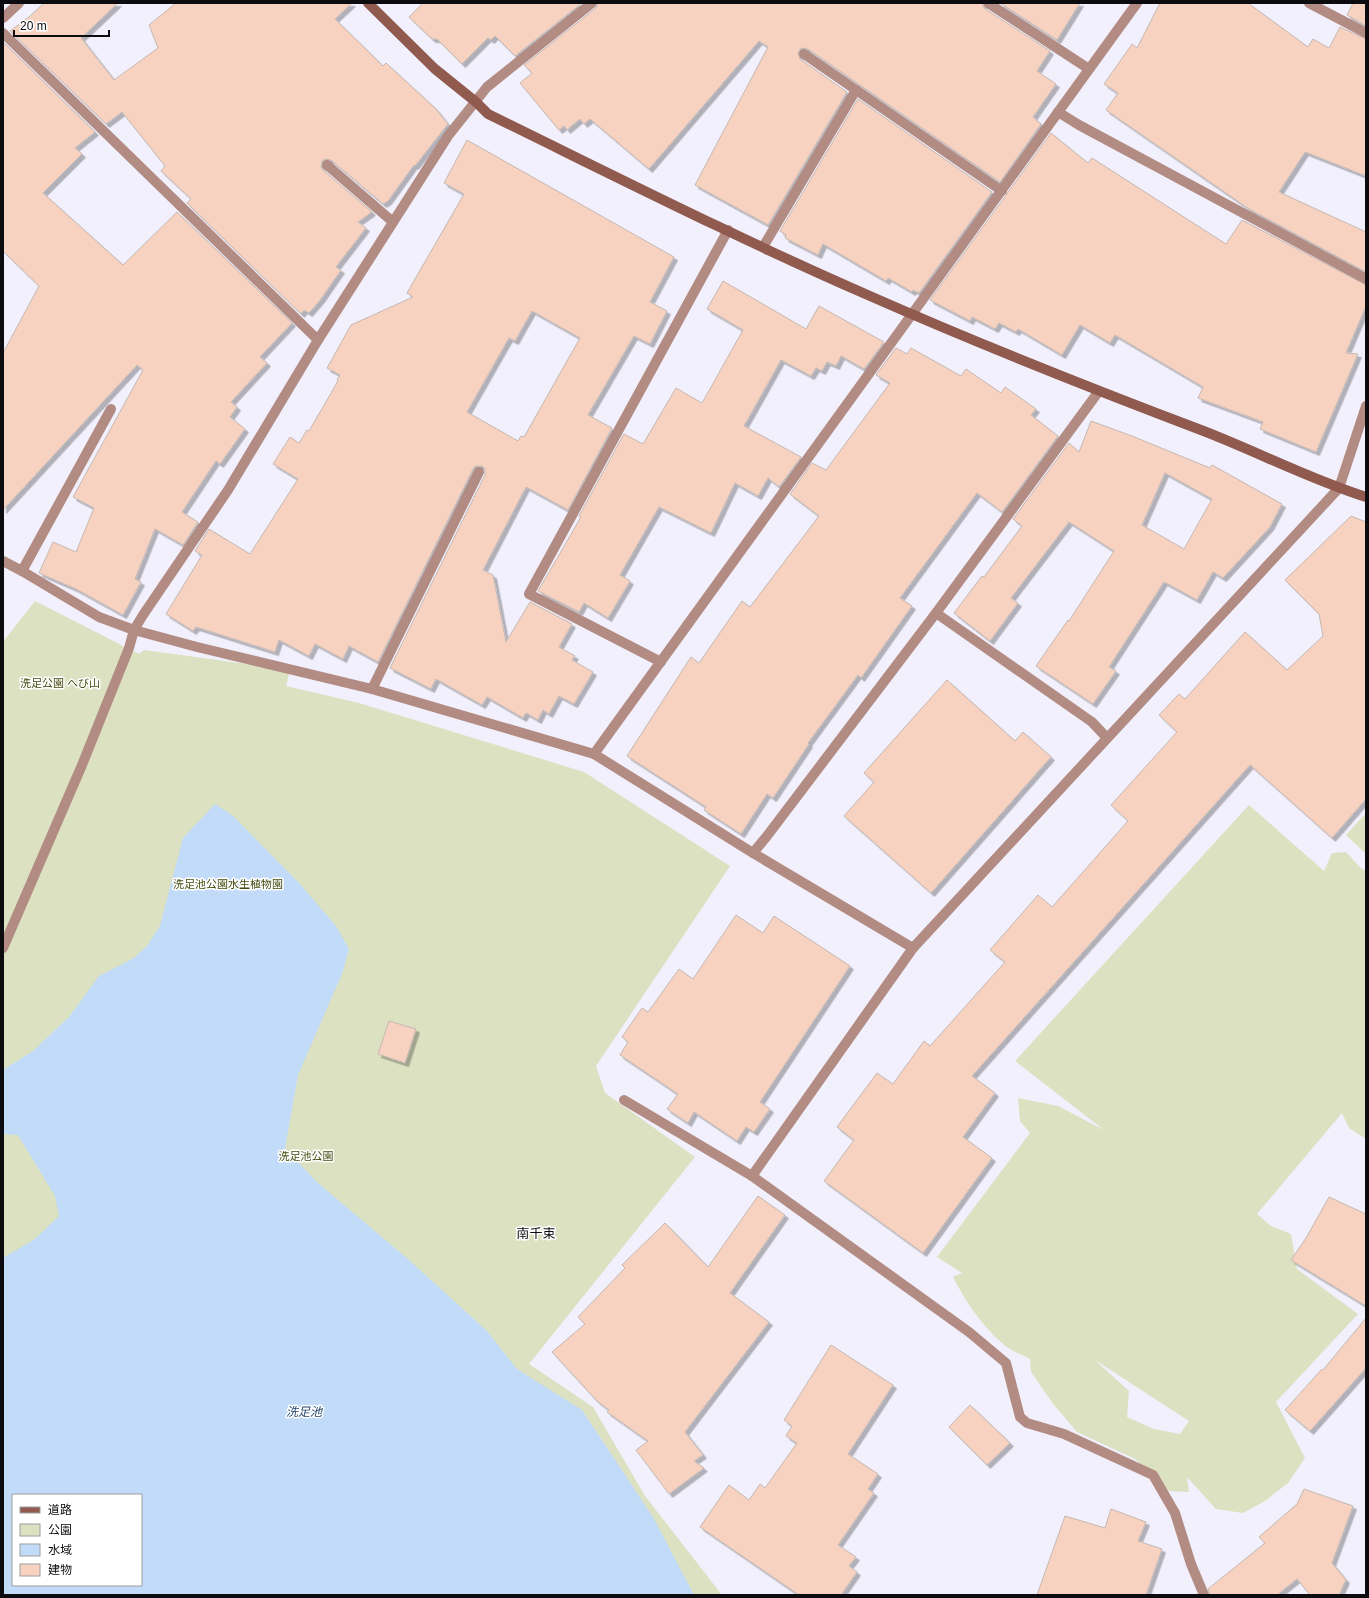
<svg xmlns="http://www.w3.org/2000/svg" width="1369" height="1598" font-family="Arial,'Noto Sans JP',sans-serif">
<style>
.green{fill:#dce1c2;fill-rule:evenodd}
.water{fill:#c1dbf8;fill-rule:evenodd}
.building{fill:#f8d2c1;stroke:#c4b8b2;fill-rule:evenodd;filter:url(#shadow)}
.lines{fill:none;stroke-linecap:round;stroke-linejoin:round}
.lane{stroke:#b28b83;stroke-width:10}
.street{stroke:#b28b83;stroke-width:10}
.secondary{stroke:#905a4f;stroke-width:10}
.labels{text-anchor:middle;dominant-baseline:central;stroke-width:3;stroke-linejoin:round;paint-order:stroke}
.park-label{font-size:11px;fill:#464c12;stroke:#fff}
.water-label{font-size:12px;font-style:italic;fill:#1e4369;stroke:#fff}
.quarter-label{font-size:13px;fill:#0c0b0f;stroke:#fff}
</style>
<defs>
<filter id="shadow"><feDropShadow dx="3.5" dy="3.5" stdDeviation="0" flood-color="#0004"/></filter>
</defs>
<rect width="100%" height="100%" fill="#f1f0fc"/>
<g class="green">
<path d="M35 601 139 654 144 650 290 670 286 686 359 703 584 772 730 866 596 1066 605 1093 695 1157 529 1364 593 1407 645 1496 722 1595H3V642ZM13 1495H141V1585H13Z"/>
<path d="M1249 805 1324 871 1332 853 1346 852 1361 868 1366 871V1139L1349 1128 1342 1113 1257 1214 1271 1226 1291 1234 1297 1269 1358 1314 1276 1402 1305 1458 1288 1483 1265 1501 1243 1513 1216 1509 1187 1477 1189 1492 1169 1491 1135 1459 1077 1432 1054 1405 1031 1372 1030 1359C1022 1354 1010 1351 1003 1344 982 1326 965 1301 953 1277L962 1273 937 1257 1030 1133 1020 1121 1018 1098 1058 1106 1104 1130 1015 1061ZM1095 1360 1189 1421 1180 1434 1154 1429 1127 1417 1129 1391Z"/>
<polygon points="1366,813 1366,854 1346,835"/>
</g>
<path class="water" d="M215 804 232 815 300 884 336 926 349 949 342 974 298 1075 285 1149 318 1183 409 1260 487 1331 517 1369 582 1410 653 1517 694 1595H3V1258L35 1239 59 1216 55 1196 18 1135 3 1134V1070L33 1051 69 1017 99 976 134 958 147 946 160 926 183 838ZM13 1495H141V1585H13Z"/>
<g class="building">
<polygon points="44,3 118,3 81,38 114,80 158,48 149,25 176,3 352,3 335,19 383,66 386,63 435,108 448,124 415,166 414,165 388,201 383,204 331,160 325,159 322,161 321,167 323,170 372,212 358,222 366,228 336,267 341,270 321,299 309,313 304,310 301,314 187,203 191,199 161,171 165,166 122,112 106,124 10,31 30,16"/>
<polygon points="423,3 582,3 515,56 495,36 491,40 488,38 462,64 437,39 432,39 409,17"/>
<polygon points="598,3 982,3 984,8 1050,51 1037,71 1056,84 1033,117 1041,124 1000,182 808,49 801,48 798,53 800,59 847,92 768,225 695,185 768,47 759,41 649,169 590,119 584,124 580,119 567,130 564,126 559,130 520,83 532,73 524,65 596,8"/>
<polygon points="1000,3 1080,3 1057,40"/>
<polygon points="1160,3 1248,3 1308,47 1313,39 1329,48 1340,27 1366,39 1366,176 1305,152 1279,192 1366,232 1366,272 1249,209 1106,110 1118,93 1104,84 1132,44 1137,48"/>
<polygon points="1353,3 1366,3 1366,26 1347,15"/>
<polygon points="3,42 95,132 75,148 82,154 43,193 123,265 177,212 292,323 260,357 267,363 231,402 237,407 230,417 245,429 220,464 216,461 182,512 198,522 183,545 155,529 135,579 141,582 123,615 76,589 39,573 53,542 76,552 94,508 73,497 143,370 137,365 3,510 3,353 39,286 3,251"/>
<polygon points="858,99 992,192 919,293 913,290 912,292 888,278 886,281 823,244 818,255 785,238 786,235 780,231"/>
<polygon points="1051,133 1088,163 1092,158 1226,244 1242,220 1366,285 1366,306 1346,353 1358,354 1316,452 1260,429 1263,422 1198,398 1203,387 1115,335 1110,343 1080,325 1062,355 1018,329 1016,332 999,323 995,329 972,317 970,321 930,300"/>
<path d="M467 140 674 257 650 302 667 311 650 344 634 336 588 415 612 428 568 510 526 487 483 570 493 575 506 642 530 602 572 624 559 647 575 656 572 660 593 672 574 704 559 696 549 714 543 710 538 720 526 713 523 718 487 697 482 705 436 679 431 689 390 668 485 475V469L482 466H476L473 469 378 662 349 646 343 659 315 644 309 656 279 640 275 652 196 627 193 631 166 614 202 555 195 551 209 529 250 554 298 479 273 464 290 437 299 443 307 430 309 431 338 381 337 380 340 375 327 368 351 325 413 297 407 293 464 194 444 183ZM532 311 580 338 524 437 521 436 518 441 467 412 509 338 515 341Z"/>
<polygon points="723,281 806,329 819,306 884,342 864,369 841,356 836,366 827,362 822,371 816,368 811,376 781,360 744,426 801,457 779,487 768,478 758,496 735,483 711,533 659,507 620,575 630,581 608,618 584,603 579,612 538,591 581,517 579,516 624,434 643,444 676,388 702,403 743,330 707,309"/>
<polygon points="896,348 907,354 911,348 961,376 966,369 1001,393 1005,387 1036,409 1031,415 1058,436 1002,512 977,493 900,598 912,606 861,678 858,675 808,743 809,744 773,798 767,794 741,834 704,810 706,807 627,756 691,657 699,663 742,601 750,607 819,516 790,494 812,463 826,470 890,383 876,375"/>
<path d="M1091 421 1132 436 1210 468 1212 465 1282 504 1270 527 1223 578 1213 572 1197 600 1164 582 1109 667 1116 671 1093 704 1036 666 1068 620 1069 621 1114 551 1069 522 1011 598 1018 603 990 641 954 613 982 576 984 577 1022 526 1013 519 1069 443 1079 452ZM1165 473 1212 499 1184 549 1142 525Z"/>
<polygon points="1351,516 1366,522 1366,799 1332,838 1250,765 972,1076 995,1093 963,1137 992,1158 923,1253 824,1181 854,1140 837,1127 877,1073 893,1084 924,1041 930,1046 1005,962 990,950 1038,895 1052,907 1128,821 1111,805 1177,732 1159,715 1179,694 1185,699 1245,632 1287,670 1323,636 1319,614 1285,580"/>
<polygon points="947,680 1015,741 1023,732 1051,757 931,893 844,816 874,782 864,773"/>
<polygon points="736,915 763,933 774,916 850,966 760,1102 770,1109 754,1132 746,1127 737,1141 694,1112 688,1123 667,1109 678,1094 620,1055 628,1042 622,1037 642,1008 648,1012 679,969 693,979"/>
<polygon points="389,1021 416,1029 405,1063 378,1054"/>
<polygon points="758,1196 785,1215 730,1293 769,1322 685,1432 703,1455 694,1461 704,1468 669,1494 636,1450 648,1441 607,1412 609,1410 597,1401 552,1352 585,1324 578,1317 625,1268 622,1265 665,1223 708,1267"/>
<polygon points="1329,1197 1366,1214 1366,1306 1291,1260 1306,1238"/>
<polygon points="1366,1318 1366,1368 1310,1431 1285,1410 1322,1369 1323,1370"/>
<polygon points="831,1345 893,1385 848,1454 878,1474 868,1489 874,1493 838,1545 856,1557 849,1566 857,1572 841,1595 799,1595 700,1527 729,1485 749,1500 760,1484 765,1488 797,1443 786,1436 792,1426 784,1420"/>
<polygon points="970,1405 1010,1443 987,1465 949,1427"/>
<polygon points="1304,1489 1353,1506 1332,1563 1346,1580 1339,1595 1310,1595 1297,1579 1277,1595 1210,1595 1208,1589 1265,1543 1259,1537 1297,1504"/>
<polygon points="1111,1509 1146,1522 1138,1541 1162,1549 1146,1595 1037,1595 1065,1516 1105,1528"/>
</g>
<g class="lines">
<g class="lane">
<polyline points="988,3 1089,69"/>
<polyline points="3,33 318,340"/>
<polyline points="804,54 1002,191"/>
<polyline points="1058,112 1079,125 1366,279"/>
<polyline points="327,165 393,222"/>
<polyline points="763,247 856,90"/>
<polyline points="22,571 111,409"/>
<polyline points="936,613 1092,722 1107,738"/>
<polyline points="661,662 529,594 728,230"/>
<polyline points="372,689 479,472"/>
<polyline points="624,1100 752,1176"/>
</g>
<g class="street">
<polyline points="1309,3 1366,33"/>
<polyline points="3,18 19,3"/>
<polyline points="3,561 22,571 99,617 134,630 197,647 372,689 594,754 753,853 913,948"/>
<polyline points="594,754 1137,3"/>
<polyline points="753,853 767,836 936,613 1099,391"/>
<polyline points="3,948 82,765 129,648 134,630 143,615 228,490 318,340 448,136 487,87 592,3"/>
<polyline points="1204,1595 1191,1564 1175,1513 1153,1475 1064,1434 1027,1423 1020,1417 1006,1363 969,1332 752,1176 913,948 1339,488 1366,406"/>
</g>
<path class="secondary" d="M368 3 435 69 476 102 488 114C615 176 741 240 870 296 979 344 1090 388 1201 430 1256 451 1309 479 1366 497"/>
</g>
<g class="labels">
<g class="park-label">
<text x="60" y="683">洗足公園 へび山</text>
<text x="228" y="884">洗足池公園水生植物園</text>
<text x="306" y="1156">洗足池公園</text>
</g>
<g class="water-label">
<text x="304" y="1412">洗足池</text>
</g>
<g class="quarter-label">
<text x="536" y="1233">南千束</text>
</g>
</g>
<rect width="1369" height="1598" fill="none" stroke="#0c0b0f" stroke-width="8"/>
<rect x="12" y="1494" width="130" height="92" fill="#ffffff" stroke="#9e9d9f"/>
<rect x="20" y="1507" width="20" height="6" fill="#905a4f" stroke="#9e9d9f"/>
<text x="48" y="1514" font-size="12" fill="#0c0b0f">道路</text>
<rect x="20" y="1524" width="20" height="12" fill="#dce1c2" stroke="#9e9d9f"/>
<text x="48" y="1534" font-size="12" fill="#0c0b0f">公園</text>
<rect x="20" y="1544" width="20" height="12" fill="#c1dbf8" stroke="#9e9d9f"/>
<text x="48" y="1554" font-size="12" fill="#0c0b0f">水域</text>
<rect x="20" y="1564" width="20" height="12" fill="#f8d2c1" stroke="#9e9d9f"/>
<text x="48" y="1574" font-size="12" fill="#0c0b0f">建物</text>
<path d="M14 30v6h95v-6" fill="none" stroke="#0c0b0f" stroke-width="2"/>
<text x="20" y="30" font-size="12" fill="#0c0b0f" stroke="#ffffff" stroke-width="3" paint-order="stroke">20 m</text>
</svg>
